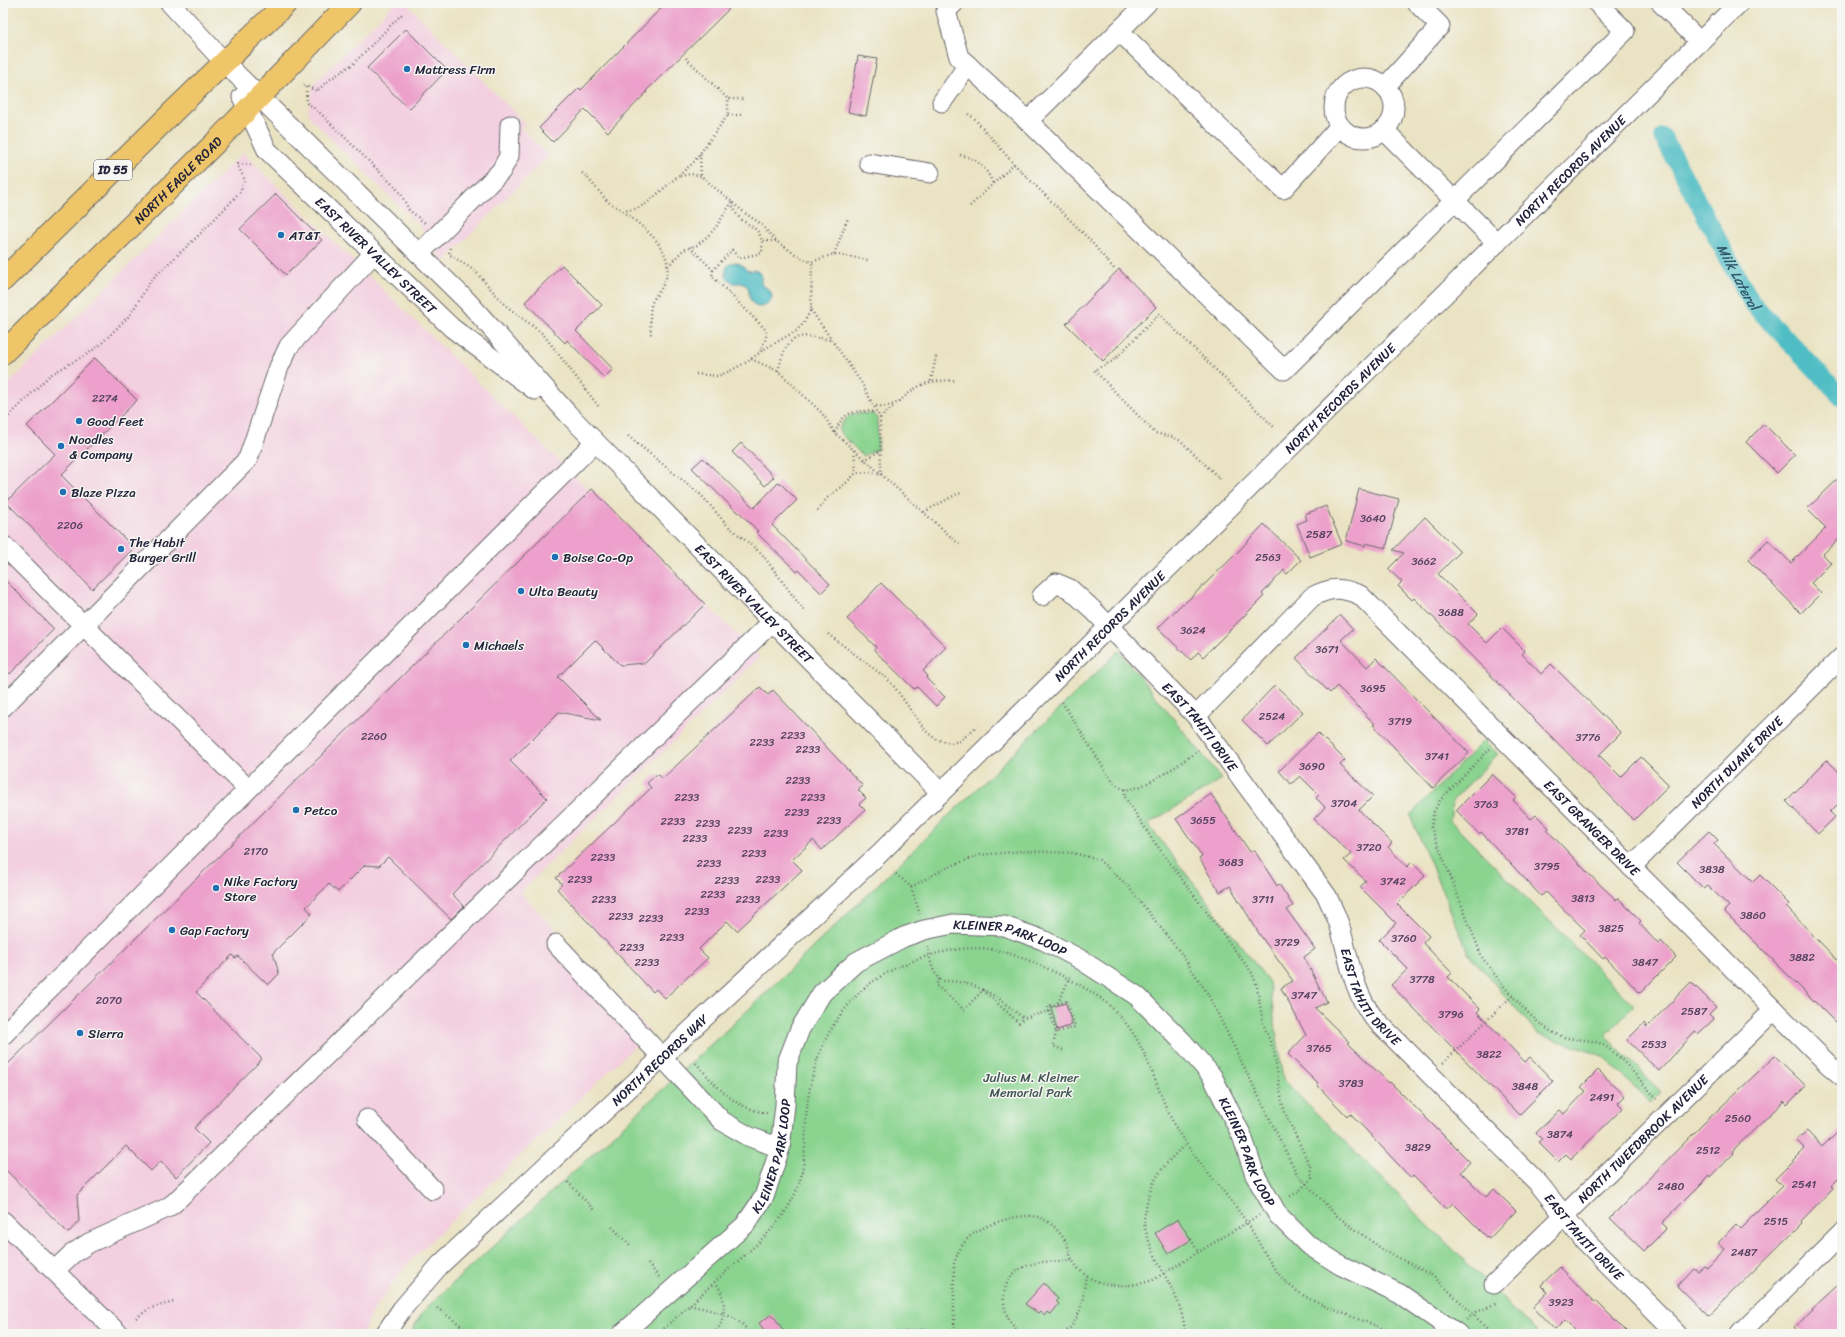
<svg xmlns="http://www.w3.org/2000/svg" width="1845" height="1337" font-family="Sriracha,sans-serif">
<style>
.built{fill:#f3cfdf}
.green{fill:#8bd490;stroke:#567b66}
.water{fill:#4fbdc4;stroke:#387080}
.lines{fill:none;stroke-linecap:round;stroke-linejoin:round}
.canal{stroke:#4fbdc4;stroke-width:18}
.building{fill:#eca0cb}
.minor-casing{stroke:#68666b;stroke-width:21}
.highway-casing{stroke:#68666b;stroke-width:24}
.path{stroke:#68666b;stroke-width:2.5;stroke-dasharray:1 3;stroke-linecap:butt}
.minor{stroke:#fff;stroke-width:19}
.highway{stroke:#eec569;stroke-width:22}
.poi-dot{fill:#1f6fb2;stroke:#f6f6f2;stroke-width:1.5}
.labels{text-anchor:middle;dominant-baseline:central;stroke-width:3;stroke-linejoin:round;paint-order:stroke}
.number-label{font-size:11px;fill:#54425f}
.shield{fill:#f6f6f2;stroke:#626272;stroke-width:1}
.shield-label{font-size:12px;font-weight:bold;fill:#22223b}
.poi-label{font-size:13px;fill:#22223b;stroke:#f6f6f2;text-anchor:start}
.street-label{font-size:13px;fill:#22223b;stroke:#f6f6f2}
.park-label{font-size:13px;fill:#425754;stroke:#f6f6f2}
.water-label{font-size:14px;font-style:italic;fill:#32586b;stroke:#f6f6f2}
</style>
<rect width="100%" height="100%" fill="#f6f6f2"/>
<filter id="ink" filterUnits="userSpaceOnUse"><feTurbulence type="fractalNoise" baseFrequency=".025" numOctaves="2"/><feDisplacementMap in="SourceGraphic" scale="8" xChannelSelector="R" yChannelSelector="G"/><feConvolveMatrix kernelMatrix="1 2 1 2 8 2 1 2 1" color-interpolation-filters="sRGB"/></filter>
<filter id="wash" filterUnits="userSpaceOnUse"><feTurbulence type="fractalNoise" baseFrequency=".012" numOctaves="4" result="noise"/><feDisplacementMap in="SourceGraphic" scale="16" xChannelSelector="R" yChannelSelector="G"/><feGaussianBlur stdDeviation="0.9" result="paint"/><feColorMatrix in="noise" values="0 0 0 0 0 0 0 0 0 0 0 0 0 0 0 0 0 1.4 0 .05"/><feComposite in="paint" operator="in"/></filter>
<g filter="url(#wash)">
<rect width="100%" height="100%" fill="#eae3c3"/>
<g class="built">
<polygon points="395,3 406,3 526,124 521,128 548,156 443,262 420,226 312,120 308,112 314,84"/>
<polygon points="243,153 760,657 520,892 650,1032 408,1263 372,1312 362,1334 3,1334 3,389"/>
</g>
<g class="green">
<path d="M858 413 873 414 877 418 878 449 863 456 840 433 839 429C844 419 848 416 858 413Z"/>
<polygon points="1119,651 1222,779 1148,824 1269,982 1283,1080 1538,1334 410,1334 424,1310 747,1011"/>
<polygon points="1484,740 1498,754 1453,800 1450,821 1634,1006 1605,1035 1661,1092 1650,1103 1603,1056 1538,1034 1469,954 1410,815"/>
</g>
<path class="water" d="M736 262 742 265 748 271 755 270 761 274V284C764 287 767 287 769 290 778 300 764 310 755 306L750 299 748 287 742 283H733L726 277C724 269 727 263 736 262Z"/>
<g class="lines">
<path class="canal" id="s1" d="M1663 137 1752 303 1842 397"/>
</g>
<g id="blocks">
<g class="building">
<polygon points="666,3 735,3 646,91 647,92 608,132 585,109 553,142 539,128 579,88 581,90"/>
<polygon points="406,29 447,70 409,109 367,68"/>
<polygon points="858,56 877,59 866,116 848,112"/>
<polygon points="276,194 322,240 286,275 240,229"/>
<polygon points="562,265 602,305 576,331 613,369 604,378 567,340 565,343 525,302"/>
<polygon points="1119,269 1156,307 1103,361 1066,324"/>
<polygon points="95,358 137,400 61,475 134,548 92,589 6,502 55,454 27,426"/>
<polygon points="1764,424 1795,455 1777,473 1746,442"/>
<polygon points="741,443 774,477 765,486 732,452"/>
<polygon points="703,458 754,508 779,482 797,500 772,525 830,584 821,593 799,570 797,572 756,532 758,531 739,512 738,513 692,468"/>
<polygon points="1842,475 1842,536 1823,554 1831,563 1811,583 1821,593 1801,613 1748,560 1768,540 1791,563 1826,528 1807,509"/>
<polygon points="592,489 705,604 645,663 620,665 595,640 558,677 601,720 559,712 510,761 547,798 452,894 464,906 451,919 388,857 379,866 365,865 338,892 329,884 306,907 312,914 273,953 279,974 268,985 238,956 235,958 232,955 196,992 262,1059 194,1128 209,1143 176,1177 161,1161 151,1171 126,1146 77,1195 79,1221 68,1233 3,1167 3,1069"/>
<polygon points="1359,489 1399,499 1386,548 1366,543 1365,546 1346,541"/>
<polygon points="1326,506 1342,544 1310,557 1297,524 1307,520 1305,514"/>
<polygon points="1425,517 1460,552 1438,574 1478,614 1468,624 1487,643 1502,628 1525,651 1522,654 1541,674 1551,664 1621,733 1599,755 1621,777 1641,757 1669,785 1634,820 1414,598 1412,600 1398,586 1402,582 1388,569 1404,553 1393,550"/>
<polygon points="1264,524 1301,560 1287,574 1284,570 1262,594 1264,596 1203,657 1198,652 1191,660 1158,628 1183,603 1184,604 1236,554"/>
<polygon points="3,578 54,629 10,674 3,667"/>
<polygon points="881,583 946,647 923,671 928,676 926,678 945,697 936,706 917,687 914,689 874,650 876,647 847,619"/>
<polygon points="1340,615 1353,629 1341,640 1367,667 1376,658 1469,753 1433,788 1373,725 1375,724 1337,686 1330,693 1296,658"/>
<polygon points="1275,685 1303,712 1268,746 1242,720"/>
<polygon points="760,687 768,695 773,690 863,786 858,790 866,798 859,804 865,810 822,850 813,840 792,860 802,870 737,931 727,921 699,949 708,958 665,998 656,989 653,992 557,889 562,884 556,878 651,788 647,783 657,774 662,779"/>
<polygon points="1318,733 1345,760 1340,765 1373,796 1359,810 1392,843 1388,847 1407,867 1412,862 1425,876 1397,904 1429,936 1423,943 1452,973 1448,977 1480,1009 1477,1012 1525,1062 1530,1057 1553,1081 1519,1115 1391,985 1408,969 1379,940 1396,923 1360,887 1366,881 1344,860 1351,854 1314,819 1325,807 1316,798 1319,795 1300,776 1291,784 1279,771"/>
<polygon points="1827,760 1842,775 1842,800 1830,812 1835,817 1818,834 1786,801"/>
<polygon points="1492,774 1516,797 1513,800 1531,819 1536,815 1549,828 1547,830 1586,871 1616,900 1618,898 1641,921 1639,923 1658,944 1661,941 1676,957 1640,993 1605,957 1603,959 1580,935 1585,930 1546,892 1541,896 1481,832 1479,834 1456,810"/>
<polygon points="1211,794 1250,852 1254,850 1277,886 1279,884 1293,906 1287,910 1315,949 1304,957 1327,1002 1315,1008 1350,1042 1348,1043 1389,1083 1390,1082 1470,1162 1461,1172 1486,1197 1494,1189 1516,1211 1489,1239 1453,1203 1446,1209 1413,1176 1411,1178 1350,1113 1347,1116 1318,1086 1319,1085 1288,1054 1306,1035 1281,988 1293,981 1260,935 1230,886 1220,892 1199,858 1202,856 1176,819"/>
<polygon points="1709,831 1718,840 1714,844 1753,882 1760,875 1789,904 1786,907 1842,965 1842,1029 1724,911 1729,906 1708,886 1704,889 1677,862"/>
<polygon points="1691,982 1716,1007 1709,1014 1714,1019 1698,1034 1695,1032 1659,1071 1627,1040 1644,1023 1647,1027"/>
<polygon points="1066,1003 1072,1025 1057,1030 1051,1007"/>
<polygon points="1775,1056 1806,1086 1787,1105 1784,1101 1732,1151 1734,1153 1711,1177 1710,1175 1662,1223 1667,1228 1644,1251 1610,1218 1704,1123"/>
<polygon points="1598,1070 1625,1096 1618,1103 1623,1108 1571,1159 1566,1154 1558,1162 1538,1142 1542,1139 1536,1133 1560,1110 1564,1114 1586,1091 1581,1087"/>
<polygon points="1842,1127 1842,1175 1831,1186 1833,1188 1801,1221 1802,1223 1708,1316 1677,1286 1694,1268 1698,1271 1704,1266 1707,1268 1725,1249 1718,1243 1736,1224 1740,1228 1782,1186 1775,1179 1805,1149 1796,1140 1807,1131 1822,1147"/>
<polygon points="1178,1219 1191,1240 1168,1254 1155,1233"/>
<polygon points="1560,1267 1594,1302 1596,1301 1629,1334 1579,1334 1565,1320 1555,1330 1533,1307 1548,1292 1541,1285"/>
<polygon points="1044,1283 1058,1299 1056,1301 1059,1304 1051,1314 1047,1312 1045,1315 1040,1311 1038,1313 1025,1304"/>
<polygon points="1842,1283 1842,1334 1804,1334 1796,1326"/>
<polygon points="772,1314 786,1334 767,1334 759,1323"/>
</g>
</g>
</g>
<g filter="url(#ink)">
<use href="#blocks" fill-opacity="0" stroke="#68666b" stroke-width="1"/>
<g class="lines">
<defs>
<g id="minor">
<path id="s2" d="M170 3 224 62 468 302 568 414 941 793"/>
<polyline points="954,3 946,11 959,57 1028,121 1284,370 1625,31 1597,3"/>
<polyline points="1147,3 1119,31 1283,189 1340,126"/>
<polyline points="1661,3 1700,42"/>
<circle cx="1364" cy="108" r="30"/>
<polyline points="1385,87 1440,26 1417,3"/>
<path id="s3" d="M242 97 267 150 452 328 535 390"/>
<polyline points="942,102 968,65"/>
<polyline points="1028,121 1119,31"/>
<polyline points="1384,130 1497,243"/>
<polyline points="869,163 930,173"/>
<polyline points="419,254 501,171 509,156 510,125"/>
<polyline points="3,545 248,789"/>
<path id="s4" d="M1042 596 1056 583 1070 589 1093 610 1196 716 1327 896C1331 906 1337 916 1340 927 1349 958 1353 991 1373 1017L1539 1184 1582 1238 1678 1334"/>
<polyline points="3,707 248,459 279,367 289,346 374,253"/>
<path id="s5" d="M1196 716 1312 597C1331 587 1340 587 1360 595L1830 1066 1842 1076"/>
<path id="s6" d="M1631 867 1842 657"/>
<polyline points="556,944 722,1121 750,1137 780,1148"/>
<polyline points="3,1035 595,442"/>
<polyline points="367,1119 433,1190"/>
<polyline points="3,1221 119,1334"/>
<polyline points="55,1270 72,1254 89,1243 167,1208 174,1203 772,622"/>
<path id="s7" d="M1494 1284 1774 1010"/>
<path id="s8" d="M385 1334 402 1309 440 1265 879 854 1739 3"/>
<path id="s9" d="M622 1334 745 1225 764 1197 780 1148 785 1105 787 1063 800 1029 822 993 856 962 904 937 924 930 953 924 1004 926 1043 940 1078 958 1137 996 1182 1041 1212 1076 1242 1136 1255 1175 1278 1215 1307 1244 1340 1265 1400 1294 1458 1334"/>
<polyline points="1740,1334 1842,1233"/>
</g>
<g id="highway">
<polyline points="3,280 179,106 286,3"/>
<path id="s10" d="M3 353 216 142 350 3"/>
</g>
</defs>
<use href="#minor" class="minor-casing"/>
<use href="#highway" class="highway-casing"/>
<g class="path">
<polyline points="686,58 728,99 743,99"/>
<polyline points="304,85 317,91 329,80 353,64 402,14"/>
<polyline points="306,87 307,103 318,111 395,187 401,194 409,210 425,223"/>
<polyline points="968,114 973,117 1014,164 1088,238 1115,270"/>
<polyline points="728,115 743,115"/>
<polyline points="700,154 701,176 746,214 760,223 776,241 801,258 811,262 834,254 868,260"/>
<path d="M960 155C977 158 987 168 993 184"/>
<polyline points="238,164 254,165"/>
<polyline points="582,173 586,176 608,202 623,211 636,209 647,203 693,163 728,115 728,99"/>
<polyline points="680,176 691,174 701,176"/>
<polyline points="970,206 1014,164"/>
<path d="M623 211C645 229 680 252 663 285 660 292 653 297 651 306 649 315 651 327 651 336"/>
<polyline points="763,241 776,241"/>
<path d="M690 247 713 270 732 250 739 258 762 253C765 218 739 232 732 203"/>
<polyline points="450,248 449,254 475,271 505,305 543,334 599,407"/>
<polyline points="834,254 848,218"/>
<polyline points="668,266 683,250 697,245 708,236 716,227 732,202"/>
<path d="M713 270 712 276 765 329C769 337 763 343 760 351"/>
<polyline points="811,310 861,382 877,412 880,418 881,475 871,472 856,473 846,483 827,498 816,513"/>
<polyline points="751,359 778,371 822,413 835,433 960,545"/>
<path d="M778 371C787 335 795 332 830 340"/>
<polyline points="696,374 718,376 730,371 747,362 766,348 796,331 803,324 811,310 812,263"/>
<polyline points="931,381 936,356"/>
<path d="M876 406C901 409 903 393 922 385 933 380 945 381 957 380"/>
<polyline points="880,418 894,406"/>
<polyline points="3,422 50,375 89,353 100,345 130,315 151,280 198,236 231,202 240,192 245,180 236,162"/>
<path d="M835 433C843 410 856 410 877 412"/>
<polyline points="628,436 701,495 728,526 762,554 805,612"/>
<polyline points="854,450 856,473"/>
<polyline points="864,460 880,451"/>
<polyline points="1220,479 1181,441 1173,437 1155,433 1094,370 1113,361 1159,314 1274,427"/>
<polyline points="924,512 957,494 963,493"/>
<polyline points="828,634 885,677 893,685 925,730 935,739 951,743 960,741 976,727"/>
<path d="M1062 702 1108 775C1112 780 1117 787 1124 789 1141 793 1185 760 1200 749"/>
<path d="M1490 749 1440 800 1434 812 1431 827 1482 957C1498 980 1535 1028 1561 1036 1574 1041 1591 1038 1603 1045 1624 1058 1640 1081 1657 1099"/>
<polyline points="1125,789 1125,797 1152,839 1243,961 1252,973 1257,986 1263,1023 1274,1052 1282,1102 1285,1113 1310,1166 1312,1178 1300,1190 1288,1198"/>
<polyline points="896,874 911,887 920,914"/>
<polyline points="911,887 944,869 979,855 1023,851 1074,853 1099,860 1127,885 1180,952 1208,994 1297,1174 1337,1216 1382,1249 1433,1276 1472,1313 1492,1334"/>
<path d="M928 946C930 959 931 972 942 981 963 980 983 988 1001 1000 1009 1006 1016 1013 1024 1018L1050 1011"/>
<polyline points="939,979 936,985 964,1010 983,990 1019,1023 1024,1018"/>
<polygon points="1067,1001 1075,1027 1056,1032 1048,1006"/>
<polyline points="1058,1003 1071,975"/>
<polyline points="1056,1032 1053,1046 1063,1050"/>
<path d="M696 1063C716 1086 735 1109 767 1113"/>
<polyline points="1443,1063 1513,995"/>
<polyline points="568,1182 595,1211"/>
<polyline points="612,1227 631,1246"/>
<polyline points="1191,1239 1198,1252"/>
<polyline points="648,1264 659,1277"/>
<path d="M690 1305C709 1311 740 1313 749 1334"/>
<polyline points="437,1308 473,1334"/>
<polyline points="136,1318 150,1308 174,1302"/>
<path d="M1467 1320C1477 1307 1487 1312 1497 1302"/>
<path d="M954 1332V1264C957 1253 963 1241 973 1234 988 1223 1028 1209 1045 1220 1053 1224 1061 1234 1066 1242 1069 1247 1069 1254 1072 1259 1087 1289 1126 1289 1153 1280L1259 1215"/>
<path d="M658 1334C682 1312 706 1290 730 1268 754 1247 780 1226 794 1196 806 1172 805 1145 806 1118 810 1068 823 1031 858 994 886 965 955 941 995 950 1023 955 1082 983 1104 1001 1111 1006 1118 1014 1124 1021 1148 1049 1157 1092 1174 1124 1193 1160 1223 1187 1245 1220 1258 1239 1267 1261 1282 1278 1309 1308 1360 1316 1394 1334"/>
<path d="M714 1334C727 1319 727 1297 715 1282"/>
<polyline points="886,1334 926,1329 963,1334"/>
<path d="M1022 1334C998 1317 996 1278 1026 1266 1040 1260 1058 1262 1072 1260"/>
<path d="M1064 1334C1083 1317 1082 1299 1086 1276"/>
<path d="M1185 1334C1184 1311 1175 1294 1164 1274 1156 1258 1147 1240 1144 1223 1144 1218 1145 1212 1146 1207 1150 1180 1166 1162 1186 1144"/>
</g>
<use href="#minor" class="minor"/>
<use href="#highway" class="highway"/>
</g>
</g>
<g class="poi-dot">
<circle cx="407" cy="69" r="4"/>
<circle cx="281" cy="235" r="4"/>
<circle cx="79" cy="421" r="4"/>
<circle cx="61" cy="446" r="4"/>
<circle cx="63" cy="492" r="4"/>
<circle cx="121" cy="549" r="4"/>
<circle cx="555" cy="557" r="4"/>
<circle cx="521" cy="591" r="4"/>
<circle cx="466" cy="645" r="4"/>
<circle cx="296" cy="810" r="4"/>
<circle cx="216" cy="888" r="4"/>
<circle cx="172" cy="930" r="4"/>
<circle cx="80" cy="1033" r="4"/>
</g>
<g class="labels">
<g class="number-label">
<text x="105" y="398">2274</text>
<text x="1373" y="518">3640</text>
<text x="70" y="525">2206</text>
<text x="1319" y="534">2587</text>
<text x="1268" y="557">2563</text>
<text x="1424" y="561">3662</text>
<text x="1451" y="612">3688</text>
<text x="1193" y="630">3624</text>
<text x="1327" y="649">3671</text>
<text x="1373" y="688">3695</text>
<text x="1272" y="716">2524</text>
<text x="1400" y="721">3719</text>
<text x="793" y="735">2233</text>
<text x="374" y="736">2260</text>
<text x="1588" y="737">3776</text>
<text x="762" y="742">2233</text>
<text x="808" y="749">2233</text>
<text x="1437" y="756">3741</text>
<text x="1312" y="766">3690</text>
<text x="798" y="780">2233</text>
<text x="687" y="797">2233</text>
<text x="813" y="797">2233</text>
<text x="1344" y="803">3704</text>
<text x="1486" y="804">3763</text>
<text x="797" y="812">2233</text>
<text x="829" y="820">2233</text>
<text x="1203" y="820">3655</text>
<text x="673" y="821">2233</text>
<text x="708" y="823">2233</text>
<text x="740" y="830">2233</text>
<text x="1517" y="831">3781</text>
<text x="776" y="833">2233</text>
<text x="695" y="838">2233</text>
<text x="1369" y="847">3720</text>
<text x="256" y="851">2170</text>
<text x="754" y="853">2233</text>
<text x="603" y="857">2233</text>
<text x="1231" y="862">3683</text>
<text x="709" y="863">2233</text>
<text x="1547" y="866">3795</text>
<text x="1712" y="869">3838</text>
<text x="580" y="879">2233</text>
<text x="768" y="879">2233</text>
<text x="727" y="880">2233</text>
<text x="1393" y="881">3742</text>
<text x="713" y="894">2233</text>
<text x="1583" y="898">3813</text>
<text x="604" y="899">2233</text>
<text x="748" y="899">2233</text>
<text x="1263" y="899">3711</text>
<text x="697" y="911">2233</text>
<text x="1753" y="915">3860</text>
<text x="621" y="916">2233</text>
<text x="651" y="918">2233</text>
<text x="1611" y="928">3825</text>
<text x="672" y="937">2233</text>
<text x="1404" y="938">3760</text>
<text x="1287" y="942">3729</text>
<text x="632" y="947">2233</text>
<text x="1802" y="957">3882</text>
<text x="647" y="962">2233</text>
<text x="1645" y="962">3847</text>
<text x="1422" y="979">3778</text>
<text x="1304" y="995">3747</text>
<text x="109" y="1000">2070</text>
<text x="1694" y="1011">2587</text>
<text x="1451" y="1014">3796</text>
<text x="1654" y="1044">2533</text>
<text x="1319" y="1048">3765</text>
<text x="1489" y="1054">3822</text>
<text x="1351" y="1083">3783</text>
<text x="1525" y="1086">3848</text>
<text x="1602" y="1097">2491</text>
<text x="1738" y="1118">2560</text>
<text x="1560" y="1134">3874</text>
<text x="1418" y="1147">3829</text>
<text x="1708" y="1150">2512</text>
<text x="1804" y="1184">2541</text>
<text x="1671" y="1186">2480</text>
<text x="1776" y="1221">2515</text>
<text x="1744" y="1252">2487</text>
<text x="1561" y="1302">3923</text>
</g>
<rect class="shield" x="94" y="160" width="38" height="20" rx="3"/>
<g class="shield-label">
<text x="113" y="170">ID 55</text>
</g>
<g class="poi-label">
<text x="415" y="69">Mattress Firm</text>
<text x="289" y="235">AT&amp;T</text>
<text x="87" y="421">Good Feet</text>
<text x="69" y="439">Noodles<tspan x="69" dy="15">&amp; Company</tspan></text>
<text x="71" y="492">Blaze Pizza</text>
<text x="129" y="542">The Habit<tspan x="129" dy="15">Burger Grill</tspan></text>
<text x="563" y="557">Boise Co-Op</text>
<text x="529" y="591">Ulta Beauty</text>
<text x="474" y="645">Michaels</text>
<text x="304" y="810">Petco</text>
<text x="224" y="881">Nike Factory<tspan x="224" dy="15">Store</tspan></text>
<text x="180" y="930">Gap Factory</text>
<text x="88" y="1033">Sierra</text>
</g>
<g class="street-label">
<text stroke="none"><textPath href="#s8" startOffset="1662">NORTH RECORDS AVENUE</textPath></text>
<text stroke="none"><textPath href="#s10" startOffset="246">NORTH EAGLE ROAD</textPath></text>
<text stroke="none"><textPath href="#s3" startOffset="210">EAST RIVER VALLEY STREET</textPath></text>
<text stroke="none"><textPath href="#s8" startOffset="1338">NORTH RECORDS AVENUE</textPath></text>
<text stroke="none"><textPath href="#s2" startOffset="838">EAST RIVER VALLEY STREET</textPath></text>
<text stroke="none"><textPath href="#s8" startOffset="1014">NORTH RECORDS AVENUE</textPath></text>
<text stroke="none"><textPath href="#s4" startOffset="224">EAST TAHITI DRIVE</textPath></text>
<text stroke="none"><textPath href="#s6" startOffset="149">NORTH DUANE DRIVE</textPath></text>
<text stroke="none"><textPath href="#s5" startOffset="545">EAST GRANGER DRIVE</textPath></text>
<text stroke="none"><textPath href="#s9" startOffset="624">KLEINER PARK LOOP</textPath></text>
<text stroke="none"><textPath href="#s4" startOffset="547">EAST TAHITI DRIVE</textPath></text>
<text stroke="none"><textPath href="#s8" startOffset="389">NORTH RECORDS WAY</textPath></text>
<text stroke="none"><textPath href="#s7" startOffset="208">NORTH TWEEDBROOK AVENUE</textPath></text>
<text stroke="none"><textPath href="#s9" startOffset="960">KLEINER PARK LOOP</textPath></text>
<text stroke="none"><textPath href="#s9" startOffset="240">KLEINER PARK LOOP</textPath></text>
<text stroke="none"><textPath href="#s4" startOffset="871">EAST TAHITI DRIVE</textPath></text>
</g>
<g class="park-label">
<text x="1031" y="1077">Julius M. Kleiner<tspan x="1031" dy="15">Memorial Park</tspan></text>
</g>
<g class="water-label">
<text stroke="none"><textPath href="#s1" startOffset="159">Milk Lateral</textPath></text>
</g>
</g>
<rect width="1845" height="1337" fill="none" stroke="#f6f6f2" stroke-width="16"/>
</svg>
